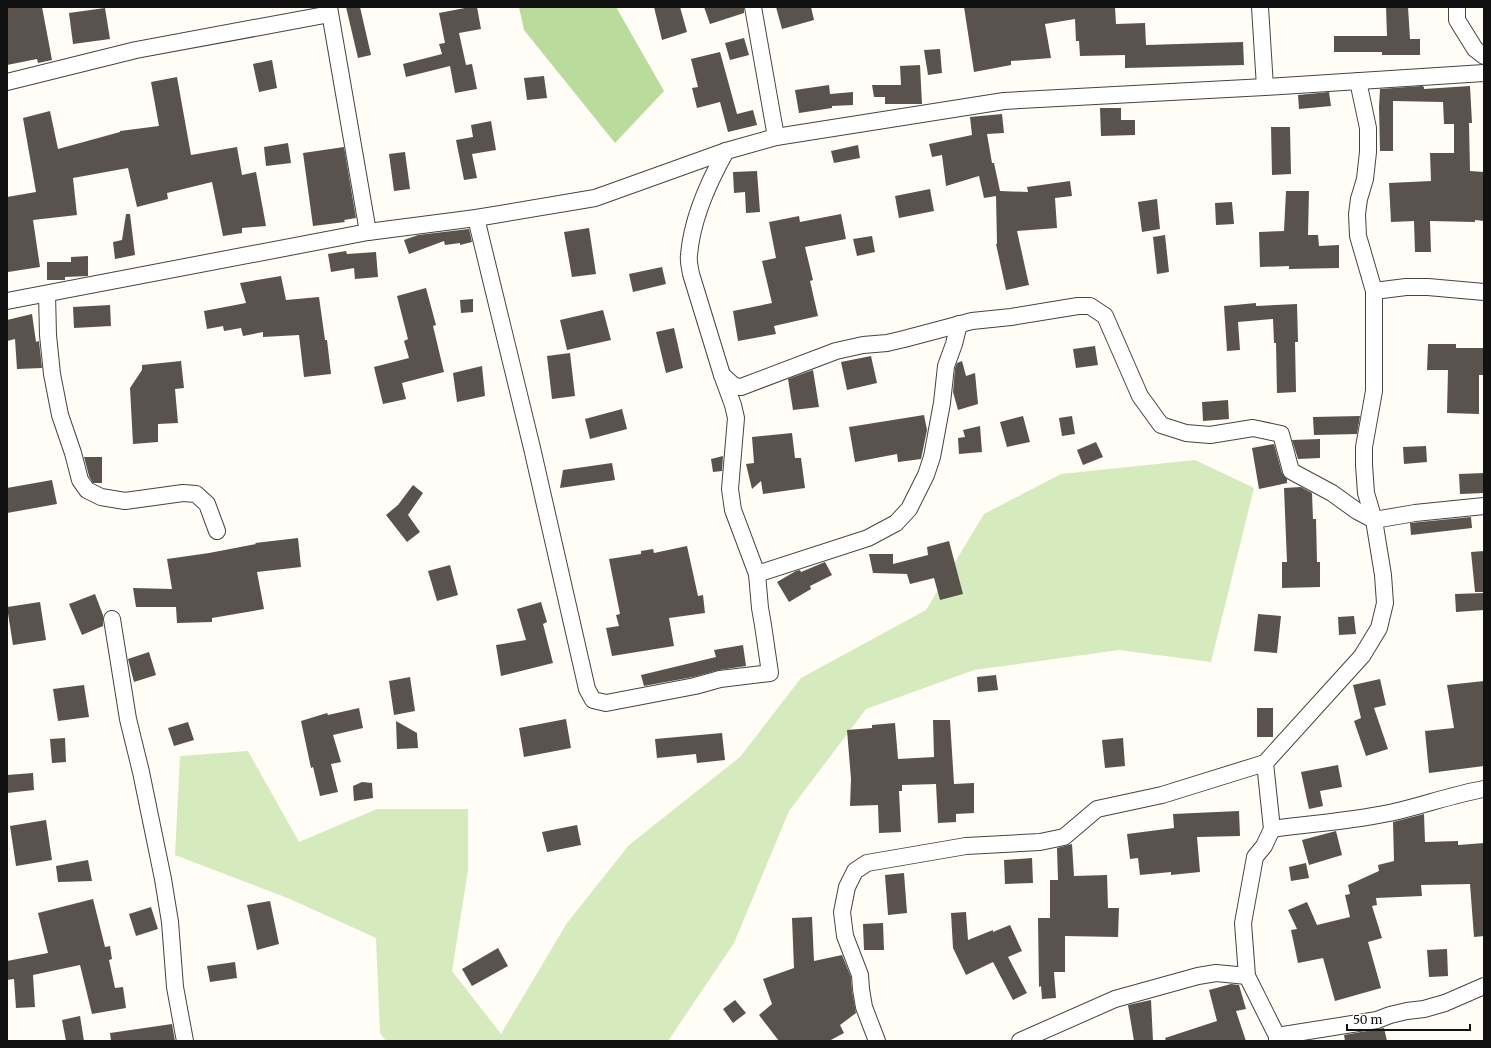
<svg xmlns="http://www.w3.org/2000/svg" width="1491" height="1048" font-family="Merriweather,serif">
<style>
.green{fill:#d5ebbd}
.forest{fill:#b9dc9c}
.building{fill:#5a524d}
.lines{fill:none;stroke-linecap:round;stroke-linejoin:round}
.minor-casing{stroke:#444;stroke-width:18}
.minor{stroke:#fff;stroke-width:16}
</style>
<rect width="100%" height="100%" fill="#fffdf5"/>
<polygon class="green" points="1195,460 1254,488 1211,662 1119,650 974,670 866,709 789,811 734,943 668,1041 386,1041 380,1033 376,938 290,899 175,855 180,756 248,751 299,842 377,809 468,809 468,870 452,971 501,1034 567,923 629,845 740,757 801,678 926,610 984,514 1061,474"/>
<polygon class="forest" points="519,7 616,7 664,91 615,143 524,30"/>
<g class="building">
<polygon points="7,7 42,7 52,60 38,63 37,59 7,65"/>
<polygon points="346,7 360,7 371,55 358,58"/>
<polygon points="470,7 477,7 481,29 459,33 466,65 472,64 477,89 455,93 450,66 406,77 403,64 442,54 439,44 445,43 439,13"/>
<polygon points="654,7 680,7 687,32 662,40"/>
<polygon points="704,7 744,7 744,13 710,24"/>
<polygon points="776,7 811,7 814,20 782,29"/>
<polygon points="964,7 1115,7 1116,24 1145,23 1146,45 1243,42 1244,65 1125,68 1125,55 1080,56 1079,41 1076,41 1075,19 1045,24 1051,58 1011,61 1011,65 974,72"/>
<polygon points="1386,7 1408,7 1410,39 1420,39 1420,55 1382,55 1382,52 1334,52 1334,36 1387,36"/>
<polygon points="105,8 110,39 73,44 69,13"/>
<polygon points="744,38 749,55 730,60 725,43"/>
<polygon points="940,49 942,73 928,75 924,50"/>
<polygon points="720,52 737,114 753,110 757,125 728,132 720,102 697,108 692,88 698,87 691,59"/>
<polygon points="272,60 277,88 259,92 253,64"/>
<polygon points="920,65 922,104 885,104 885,97 874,97 872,85 901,85 900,66"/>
<polygon points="544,76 547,98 527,100 524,78"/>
<polygon points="177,77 191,155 237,147 242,175 256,172 266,226 242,228 242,233 223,236 212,182 167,193 168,199 137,207 128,168 73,178 77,215 33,220 40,267 8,272 7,262 7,197 36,192 23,118 50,111 58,149 120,132 120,131 159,126 151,82"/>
<polygon points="829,85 830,94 853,92 853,105 832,106 832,108 799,113 795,90"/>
<polygon points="1422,86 1424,87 1424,89 1470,86 1472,123 1469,123 1470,171 1484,172 1484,221 1475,220 1475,222 1430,221 1431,252 1415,252 1414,221 1391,222 1389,183 1431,181 1430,153 1454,153 1454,124 1444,124 1443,102 1393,101 1393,151 1380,151 1379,107 1380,89"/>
<polygon points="1329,92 1331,106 1299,109 1298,95"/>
<polygon points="1100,108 1121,108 1121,120 1135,120 1135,135 1101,136"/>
<polygon points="1002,114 1004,133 987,134 992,163 994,163 1000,191 1028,192 1027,187 1070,181 1072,196 1055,198 1057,228 1017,231 1029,285 1006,290 996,244 997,244 996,196 984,198 979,176 946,186 942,155 932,157 929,144 972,135 970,117"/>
<polygon points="491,121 496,150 472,154 477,178 464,180 456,140 473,137 471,125"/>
<polygon points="1271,127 1290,127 1291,174 1272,175"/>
<polygon points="288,143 291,163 266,166 264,147"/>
<polygon points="858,145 860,158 834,163 831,151"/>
<polygon points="344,147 356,218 344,220 345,222 313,226 303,153"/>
<polygon points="405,152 410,189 394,191 389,154"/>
<polygon points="757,171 760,212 746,213 745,192 734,193 733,172"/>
<polygon points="930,189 934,211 899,218 895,196"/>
<polygon points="1286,191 1309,191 1308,235 1318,235 1319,246 1339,245 1339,268 1289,269 1289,266 1260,267 1259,232 1284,231"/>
<polygon points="1157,199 1160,229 1142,232 1138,202"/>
<polygon points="1232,202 1234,224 1216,225 1215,203"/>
<polygon points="126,214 130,214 135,255 115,259 113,242 122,240"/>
<polygon points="841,214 846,239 805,247 813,280 810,281 818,316 774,326 776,334 738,341 733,311 772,303 762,261 776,258 769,222 799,216 800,222"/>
<polygon points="589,228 596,274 572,277 564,232"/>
<polygon points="469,229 472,242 460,245 460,243 445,245 444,241 409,254 404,240 418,235"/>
<polygon points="1165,235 1169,272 1157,274 1153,237"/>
<polygon points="872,236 875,252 857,256 853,239"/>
<polygon points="346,251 347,254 376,252 378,277 355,279 354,268 331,272 328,254"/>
<polygon points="88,256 88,276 65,277 65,280 47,280 47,262 71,262 71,257"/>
<polygon points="662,267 666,284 633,292 629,274"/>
<polygon points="281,276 286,300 319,297 325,340 327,340 331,374 304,377 299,335 263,337 263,332 243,336 241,328 224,331 223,326 207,329 204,311 246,303 240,283"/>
<polygon points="426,288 436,325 433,326 444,372 402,383 406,399 383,404 374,367 409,358 404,341 408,339 397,296"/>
<polygon points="473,299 473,312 461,313 460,300"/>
<polygon points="1256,303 1256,306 1297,304 1298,342 1295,342 1296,392 1277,393 1276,343 1274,343 1273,319 1238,322 1240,350 1227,351 1224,306"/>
<polygon points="110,305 111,326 74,328 73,307"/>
<polygon points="603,310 611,340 567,350 560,320"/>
<polygon points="32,314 36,342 39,341 42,368 17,369 15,339 7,341 7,320"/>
<polygon points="674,328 683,368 666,373 656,332"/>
<polygon points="1428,344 1456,344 1456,348 1484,348 1484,375 1479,375 1479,414 1447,413 1448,370 1427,370"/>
<polygon points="1095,346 1098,365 1076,368 1073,349"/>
<polygon points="570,353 575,396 552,399 547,356"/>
<polygon points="871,356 877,383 847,390 841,362"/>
<polygon points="181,361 184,388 175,389 178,423 158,424 158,442 133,444 130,388 142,370 142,365"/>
<polygon points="962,361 966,376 975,373 978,404 958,410 953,392 955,368 957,363"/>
<polygon points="482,366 485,396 457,402 453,373"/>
<polygon points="813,370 819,407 793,410 788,379"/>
<polygon points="1228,400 1229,419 1203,421 1202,402"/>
<polygon points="622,409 627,429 590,439 585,419"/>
<polygon points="924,415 927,430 921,459 898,462 897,454 855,462 849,427"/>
<polygon points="1023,416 1030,442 1007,447 1000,422"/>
<polygon points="1072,416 1075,434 1062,436 1059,418"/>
<polygon points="1360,416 1357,434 1314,435 1313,417"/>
<polygon points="980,426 982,452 959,454 958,438 965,437 963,430"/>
<polygon points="792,433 795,458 801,458 805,488 763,494 761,481 752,489 746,464 754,463 752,437"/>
<polygon points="1320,439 1320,458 1298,459 1292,440"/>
<polygon points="1096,442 1103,457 1083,465 1077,450"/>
<polygon points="1274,444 1282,473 1287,479 1287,483 1259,489 1252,448"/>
<polygon points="1426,446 1427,462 1404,464 1403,447"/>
<polygon points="723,456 722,471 713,472 711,459"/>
<polygon points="84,457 102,457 102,483 93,483 89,476"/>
<polygon points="612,463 615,480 560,488 563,470"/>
<polygon points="1484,473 1484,493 1460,494 1459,474"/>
<polygon points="52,480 57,504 7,513 7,488"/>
<polygon points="413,485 423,493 408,515 420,532 407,542 386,515 398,505"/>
<polygon points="1301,487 1312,493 1313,519 1316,519 1317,562 1320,562 1320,587 1282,588 1282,562 1287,562 1284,488"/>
<polygon points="1471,517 1472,528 1411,535 1410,523"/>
<polygon points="298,538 301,567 257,572 264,609 212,618 212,622 177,623 176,607 136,607 133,588 172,589 167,559 209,553 256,544 255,543"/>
<polygon points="949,541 963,594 940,600 934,578 910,584 907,574 873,573 869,554 893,554 893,564 928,555 927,547"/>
<polygon points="687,546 698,596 703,595 705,613 669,618 674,646 612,656 606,628 619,626 616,615 620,614 609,559 641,554 641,551 653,549 654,553"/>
<polygon points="1484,551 1484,592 1475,592 1471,552"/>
<polygon points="825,562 832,575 810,586 811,589 789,602 777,582 796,571 800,570 801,572"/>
<polygon points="450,565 458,595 437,601 428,571"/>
<polygon points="1484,593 1484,610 1456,612 1455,594"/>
<polygon points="95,594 103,615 103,626 82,635 69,604"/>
<polygon points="40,602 46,640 13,645 7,607"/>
<polygon points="541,602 547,622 543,624 553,663 501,676 496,645 526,640 517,609"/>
<polygon points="1258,614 1281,616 1277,653 1254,651"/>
<polygon points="1354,616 1356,634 1339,635 1338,617"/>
<polygon points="743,645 746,666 719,670 693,677 644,686 641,675 716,657 714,650"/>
<polygon points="149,652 156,675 134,682 128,659"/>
<polygon points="996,675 998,690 978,692 977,677"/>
<polygon points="410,677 415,711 394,715 389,681"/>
<polygon points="1380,679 1386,705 1374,708 1388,749 1366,756 1354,721 1361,718 1353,685"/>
<polygon points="1484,681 1484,766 1429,773 1425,731 1454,728 1447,685"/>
<polygon points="84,685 89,717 58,721 53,689"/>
<polygon points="359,708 363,728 333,735 341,762 331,764 338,792 320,796 313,767 311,768 301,721 327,713 328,715"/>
<rect x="1257" y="708" width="16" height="29"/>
<polygon points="566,719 571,748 524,757 519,728"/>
<polygon points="933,720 950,720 954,784 974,783 974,813 956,814 956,822 938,823 936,784 902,785 902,791 899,791 901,832 879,833 878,805 850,806 851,779 847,730 872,728 872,725 895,723 898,759 934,757"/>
<polygon points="396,721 417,733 418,748 397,749"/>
<polygon points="188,722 194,740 174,746 168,728"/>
<polygon points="722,733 725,760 697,763 696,754 657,758 655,739"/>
<polygon points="65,738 66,762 52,763 50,739"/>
<polygon points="1123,738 1125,766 1105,768 1102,740"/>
<polygon points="1338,765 1342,787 1320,791 1323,806 1309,809 1301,772"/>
<polygon points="33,773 34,790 7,793 7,775"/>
<polygon points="362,782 372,783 373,798 354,801 353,786"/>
<polygon points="1239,811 1240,836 1197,837 1200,872 1171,875 1171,872 1140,875 1138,858 1130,859 1127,834 1174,828 1173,814"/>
<polygon points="1424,814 1425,842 1458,841 1458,845 1484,843 1484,936 1474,937 1470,884 1421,885 1422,896 1376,898 1377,905 1372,906 1382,938 1368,942 1381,988 1335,1001 1323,958 1298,963 1291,930 1297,929 1288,910 1307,902 1317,925 1350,917 1345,895 1350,894 1348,885 1379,871 1378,865 1394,861 1393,822"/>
<polygon points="46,820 52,860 16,866 10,826"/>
<polygon points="577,825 581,845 547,852 542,832"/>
<polygon points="1336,831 1342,855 1309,865 1302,840"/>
<polygon points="1072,844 1074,876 1107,875 1108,908 1119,908 1118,937 1065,936 1065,972 1054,972 1056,998 1042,999 1041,986 1039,987 1038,918 1050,918 1050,880 1058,880 1057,848"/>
<polygon points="1032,858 1033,883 1005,884 1004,860"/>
<polygon points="88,860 92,881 58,882 56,866"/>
<polygon points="1306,863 1309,878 1291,881 1289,867"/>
<polygon points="904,873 907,913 888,915 885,875"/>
<polygon points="93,899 105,947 110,946 112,959 109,960 115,988 123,987 126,1008 92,1014 80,965 33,975 35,1007 16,1008 14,979 7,980 7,961 48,953 38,913"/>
<polygon points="270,901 279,944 257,950 247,905"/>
<polygon points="151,907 158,929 136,936 129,914"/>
<polygon points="966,912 968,940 993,930 993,932 1010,925 1022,951 1008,957 1027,993 1013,1000 993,962 966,975 953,948 951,913"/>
<polygon points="812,917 814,961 842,955 851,977 852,991 856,1013 840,1025 844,1033 829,1041 779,1041 759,1015 772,1004 763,979 794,968 792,918"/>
<polygon points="883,923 884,950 864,950 863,924"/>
<polygon points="498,948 508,966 472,986 462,969"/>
<polygon points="1447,949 1448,976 1429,977 1427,950"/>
<polygon points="235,962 237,978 210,982 207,966"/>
<polygon points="1231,984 1239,985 1246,1009 1236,1011 1246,1041 1166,1041 1165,1038 1217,1021 1209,990"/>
<polygon points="735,1000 746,1013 733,1023 723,1009"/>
<polygon points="1151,1000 1153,1041 1134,1041 1128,1005"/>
<polygon points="80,1016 84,1041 66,1041 62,1020"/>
<polygon points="172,1024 175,1041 111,1041 110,1033"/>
<polygon points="1384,1028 1387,1041 1345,1041 1344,1035"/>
</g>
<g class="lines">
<defs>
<g id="minor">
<polyline points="329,7 368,232"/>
<polyline points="753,7 776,137"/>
<polyline points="1260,7 1265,87"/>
<polyline points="1457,7 1457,20 1475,49 1484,56"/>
<polyline points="7,82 136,50 330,14"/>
<path d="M476 218 532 448 587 689 593 700 606 703 695 686 720 679 770 673 763 625 760 608 757 574 733 510 730 489 736 418 733 405 722 375 691 274C690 268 688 261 689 255 692 218 708 183 726 151"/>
<polyline points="1374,291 1406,287 1428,287 1484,292"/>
<polyline points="47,294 48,335 52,374 60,415 73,453 80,480 87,490 101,497 125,501 183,493 196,494 207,504 217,531"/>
<polyline points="7,301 368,232 476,218 595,198 726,151 776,137 1004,101 1265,87 1484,73"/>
<polyline points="722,375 734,386 741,387 836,351 863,345 887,343 904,339 972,321 1011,317 1078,306 1090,306 1105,316 1140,396 1161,425 1186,433 1210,435 1253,428 1281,434 1291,471 1332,493 1357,511 1374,520 1415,513 1484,506"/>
<polyline points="757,574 868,538 896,523 909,509 926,475 932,457 942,403 946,366 954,344 959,324"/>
<polyline points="112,619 128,719 141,772 163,879 170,922 175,987 185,1041"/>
<path d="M1272 829C1314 823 1357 821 1398 811 1427 804 1455 794 1484 789"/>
<polyline points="1277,1036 1377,1020 1390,1015 1407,1011 1424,1009 1445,1003 1484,986"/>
<polyline points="877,1041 864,1007 861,989 860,975 845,936 842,912 847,887 855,871 867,863 966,846 1040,842 1064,837 1097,809 1162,795 1265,763"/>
<polyline points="1020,1041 1115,999 1198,976 1216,973 1247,976"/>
<polyline points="1277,1041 1277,1036 1247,976 1243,923 1255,857 1264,846 1272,829 1265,763 1362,656 1379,628 1385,603 1383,575 1374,520 1366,493 1364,465 1364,447 1374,391 1374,291 1358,236 1357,214 1359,199 1365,179 1368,152 1368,128 1358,81"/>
</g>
</defs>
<use href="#minor" class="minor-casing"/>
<use href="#minor" class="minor"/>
</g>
<rect width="1491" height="1048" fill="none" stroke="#111111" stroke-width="16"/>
<path d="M1347 1024v6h123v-6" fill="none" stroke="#111111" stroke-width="2"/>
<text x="1353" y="1024" font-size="12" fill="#111111" stroke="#ffffff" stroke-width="3" paint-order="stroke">50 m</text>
</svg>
